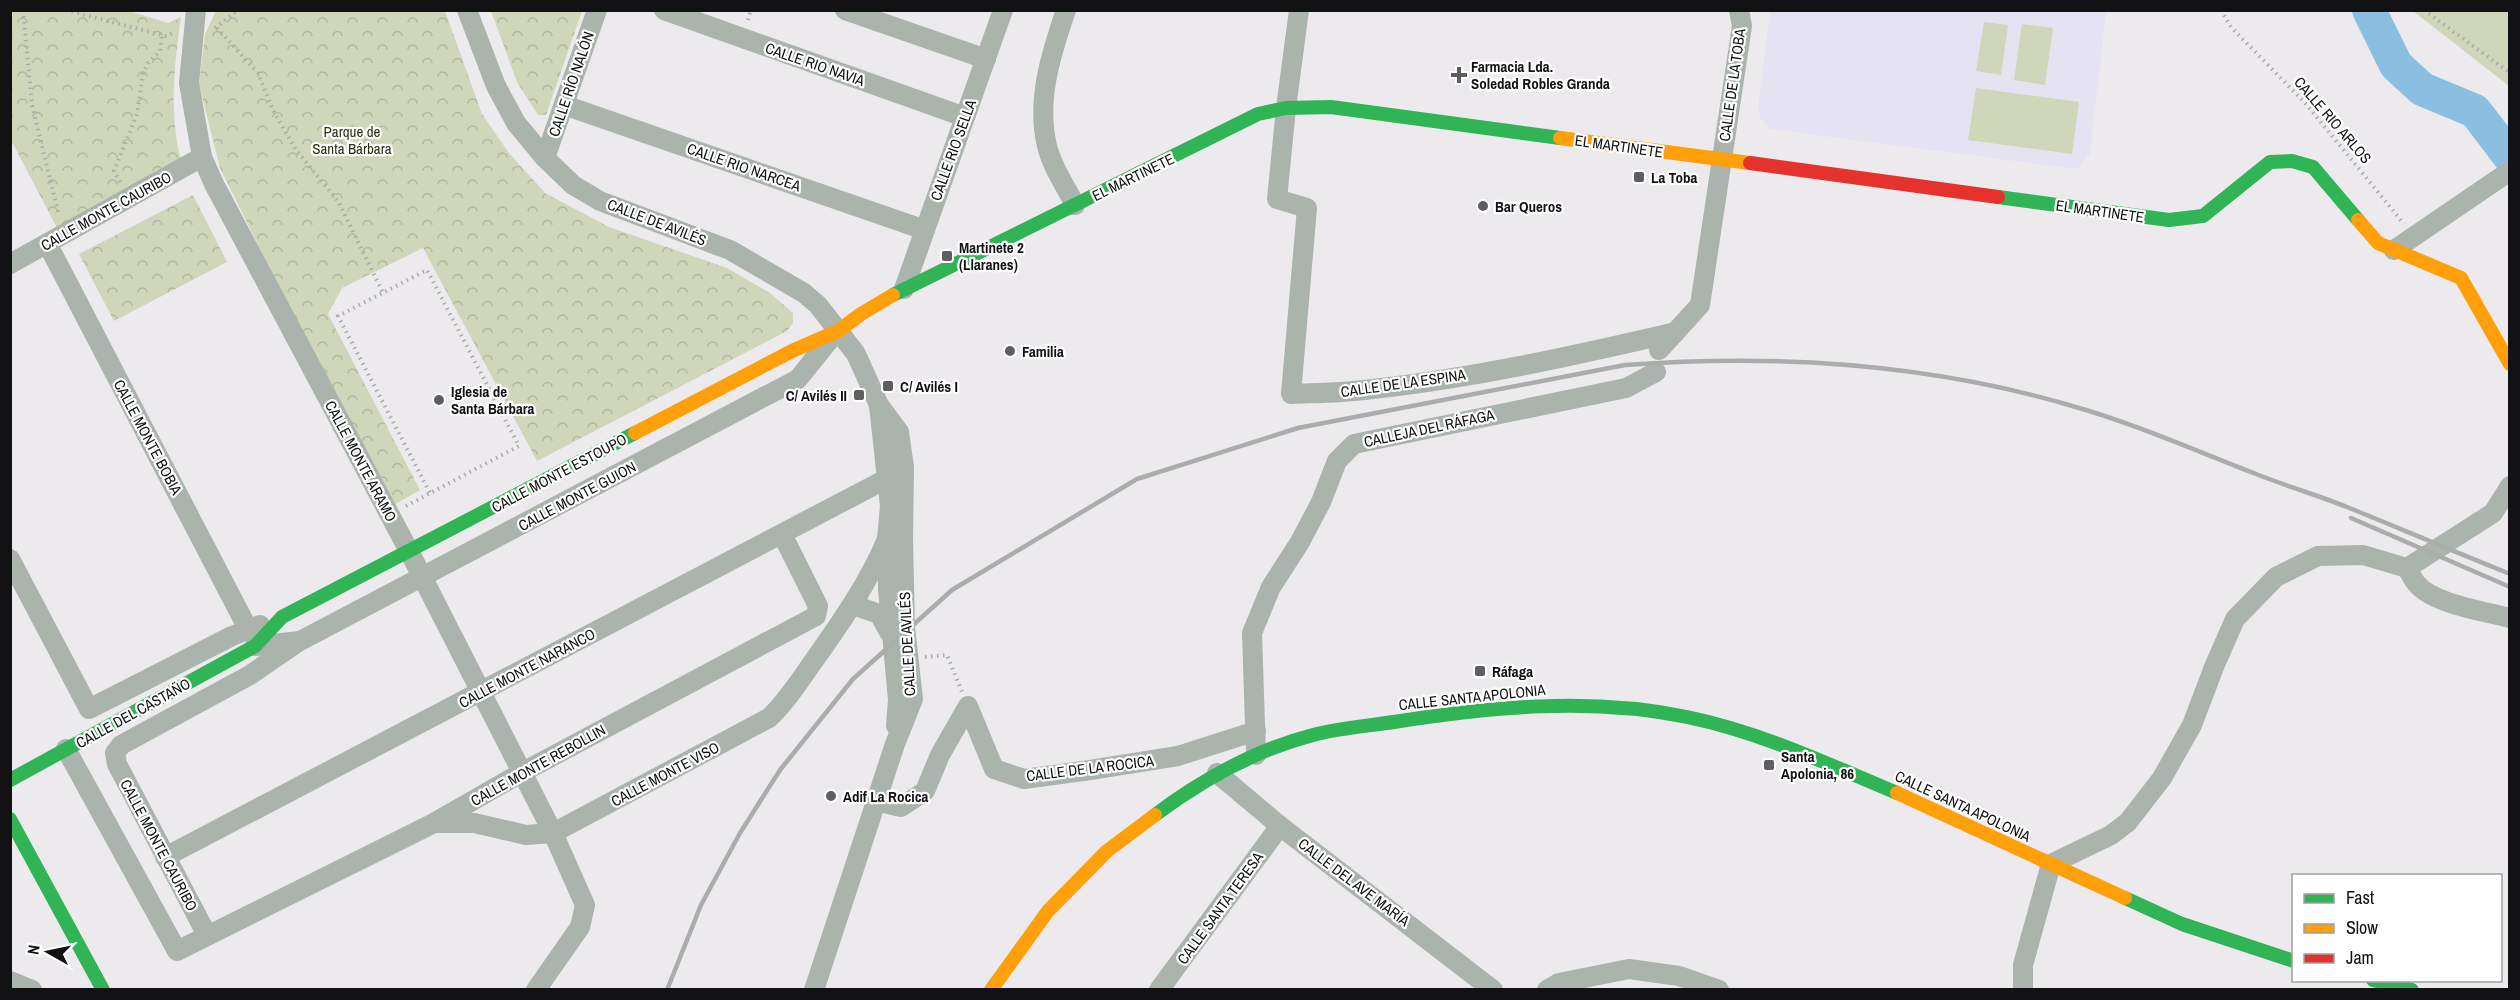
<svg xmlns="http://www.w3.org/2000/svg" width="2520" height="1000" font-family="'Archivo Narrow',sans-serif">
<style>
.education{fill:#e5e3f1}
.grass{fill:#d0d6ba}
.park{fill:url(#park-crowns)}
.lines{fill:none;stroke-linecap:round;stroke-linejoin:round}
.river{stroke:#8bbfe2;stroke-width:34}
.path{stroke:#a8acaa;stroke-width:4;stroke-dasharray:1.5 4.5;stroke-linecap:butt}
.street{stroke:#aab3ac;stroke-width:20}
.fast{stroke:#30b455;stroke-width:14}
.slow{stroke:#ff9f0a;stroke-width:14}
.jam{stroke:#e5322d;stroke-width:14}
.rail{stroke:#aaadac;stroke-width:4.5}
.poi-dot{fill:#5e5d5f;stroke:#fff;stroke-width:2}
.labels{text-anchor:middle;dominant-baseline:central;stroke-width:4.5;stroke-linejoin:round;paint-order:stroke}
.street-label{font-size:15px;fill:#121113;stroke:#fff}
.poi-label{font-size:15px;font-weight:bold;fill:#121113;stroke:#fff;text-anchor:start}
.park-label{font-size:15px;fill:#2c3210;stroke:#fff}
</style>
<defs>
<pattern id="park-crowns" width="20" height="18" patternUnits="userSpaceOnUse" patternTransform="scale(1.5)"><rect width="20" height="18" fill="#d0d6ba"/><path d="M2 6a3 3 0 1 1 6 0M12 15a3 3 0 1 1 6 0" fill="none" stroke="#b2b79f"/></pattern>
</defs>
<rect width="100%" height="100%" fill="#eceaed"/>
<polygon class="education" points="1770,11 2106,11 2090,154 2077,169 1770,129 1760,118 1758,105"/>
<g class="grass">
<polygon points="2413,11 2509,11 2509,86"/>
<polygon points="1984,22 2008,25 2001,75 1976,71"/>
<polygon points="2022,24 2053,28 2045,85 2014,80"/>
<polygon points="1976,88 2079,102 2072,154 1968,140"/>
</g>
<g class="park">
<path d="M10 11H129L168 23 181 17C174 66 169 113 181 161L57 228 11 140Z"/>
<polygon points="216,11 445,11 482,114 509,153 545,193 609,227 727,268 770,293 793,313 793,323 787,331 537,461 423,248 342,288 328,314 420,490 394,505 266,261 220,168 199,84 205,34"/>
<polygon points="491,11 582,11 546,115 538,115 517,82"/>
<polygon points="193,195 227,262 114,321 79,254"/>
</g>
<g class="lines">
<polyline class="river" points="2369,10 2396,65 2422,89 2475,111 2510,157"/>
<g class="path">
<polyline points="23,10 32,105 59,216"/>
<polyline points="66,10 166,36 175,32"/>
<polyline points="2221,10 2231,27 2306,104 2404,224"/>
<polyline points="2424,10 2510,73"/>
<polyline points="748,20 751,10"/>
<polyline points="215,28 238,10"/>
<polyline points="217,28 258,73 273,110 296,150 338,201 383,293"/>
<polyline points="120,182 114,171 137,114 143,74 148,63 160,51 162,35"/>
<polyline points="406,506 519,446 427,270 338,316 430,493"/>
<polyline points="925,657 947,655 962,692"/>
</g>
<g class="street">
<polyline points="196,10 189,83 202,157 214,184 409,551 553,833 585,905 580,927 536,990"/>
<polyline points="467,10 496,86 516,123 545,158 573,185 600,201 730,250 804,293 818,305 856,354 879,405 899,432 904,467 903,540 905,627 913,699 895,744 814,990"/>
<polyline points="664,10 965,117"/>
<polyline points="845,10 986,59"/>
<path d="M1066 10C1051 54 1036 100 1047 146 1052 167 1066 187 1075 205"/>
<path d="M1299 10 1286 108 1277 199 1307 208 1291 394C1315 393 1340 393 1364 390 1469 379 1573 356 1676 332"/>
<polyline points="564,105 925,230"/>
<polyline points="545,158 597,10"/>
<polyline points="48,245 248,629"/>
<polyline points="2394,250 2510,171"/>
<polyline points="10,264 202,157"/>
<polyline points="904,289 1003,10"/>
<polyline points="1659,350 1700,305 1742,26 1739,10"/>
<polyline points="879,406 890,506 887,539 888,589 898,700 896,726"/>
<polyline points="10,559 89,709 232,636 260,625"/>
<polyline points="2407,568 2493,513 2510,486"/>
<path d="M2407 568C2410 573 2413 580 2417 584 2433 604 2485 611 2510 618"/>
<polyline points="859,607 879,614 889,632"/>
<polyline points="255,646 300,641 798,379 835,333"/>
<polyline points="66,749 177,951 432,824 521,773 816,616 818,606 782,534"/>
<polyline points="1256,755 1252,633 1271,587 1300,542 1321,502 1337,461 1354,444 1626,388 1656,372"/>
<polyline points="1217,773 1280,826 1493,990"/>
<polyline points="876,801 901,807 925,791 940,755 968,706 994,769 1024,779 1090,770 1178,756 1256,731"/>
<path d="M435 823H474L526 835 553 833 769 718C787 701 800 680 815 659 842 621 869 582 887 539"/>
<polyline points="165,857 888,478"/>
<polyline points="207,935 117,764 115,753 121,745 250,675 298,642"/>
<polyline points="10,981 32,990"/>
<polyline points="1159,990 1280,826"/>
<polyline points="1547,990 1559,983 1629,969 1679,976 1719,990"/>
<polyline points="2023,990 2023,965 2051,864 2111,835 2128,822 2162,778 2192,725 2214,667 2235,619 2276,577 2318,556 2363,555 2407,568"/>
</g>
<g class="fast">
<polyline points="1998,197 2169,220 2203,216 2270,162 2292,161 2313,167 2358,220"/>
<polyline points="893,295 1258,114 1286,108 1331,107 1560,138"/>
<polyline points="10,780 255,646 282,617 635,433"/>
<path d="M1155 815C1203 779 1255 750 1313 735 1339 728 1367 726 1394 722 1492 707 1589 697 1687 717 1760 732 1828 764 1897 793"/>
<polyline points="10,819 103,990"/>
<polyline points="2125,898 2182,924 2294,961"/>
<polyline points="2373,980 2412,990"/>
</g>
<g class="slow">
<polyline points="1560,138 1750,163"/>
<polyline points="2358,220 2378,243 2461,278 2510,364"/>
<polyline points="635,433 792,351 838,331 861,314 893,295"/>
<polyline points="1897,793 2125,898"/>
<polyline points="991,990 1048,911 1107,851 1155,815"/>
</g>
<polyline class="jam" points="1750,163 1998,197"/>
<g class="rail">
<polyline points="2351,518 2510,587"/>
<path d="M667 990 701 905 740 833 780 770 853 679 952 590 1137 479 1298 428 1625 365C1774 354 1925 363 2069 405 2133 423 2194 450 2256 474 2286 486 2317 495 2347 507 2401 529 2455 552 2510 574"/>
</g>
</g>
<g class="poi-dot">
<path d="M1456 66h6v6h6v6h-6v6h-6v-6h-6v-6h6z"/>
<rect x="1633" y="171" width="12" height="12" rx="3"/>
<circle cx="1483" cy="206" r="6"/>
<rect x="941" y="250" width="12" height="12" rx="3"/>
<circle cx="1010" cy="351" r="6"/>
<rect x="882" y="380" width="12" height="12" rx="3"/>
<rect x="853" y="389" width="12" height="12" rx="3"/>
<circle cx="439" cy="400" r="6"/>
<rect x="1474" y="665" width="12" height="12" rx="3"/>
<rect x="1763" y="759" width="12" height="12" rx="3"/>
<circle cx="831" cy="796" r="6"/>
</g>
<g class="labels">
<g class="street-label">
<text transform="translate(815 64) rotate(19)">CALLE RIO NAVIA</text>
<text transform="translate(571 84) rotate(-71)">CALLE RÍO NALÓN</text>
<text transform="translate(1732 85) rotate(-82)">CALLE DE LA TOBA</text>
<text transform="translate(2333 120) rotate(49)">CALLE RIO ARLOS</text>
<text transform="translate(1619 146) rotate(8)">EL MARTINETE</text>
<text transform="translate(953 150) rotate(-70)">CALLE RIO SELLA</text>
<text transform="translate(744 167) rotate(19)">CALLE RIO NARCEA</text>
<text transform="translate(1133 177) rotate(-26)">EL MARTINETE</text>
<text transform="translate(106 211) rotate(-29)">CALLE MONTE CAURIBO</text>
<text transform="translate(2100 211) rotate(8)">EL MARTINETE</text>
<text transform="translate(657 222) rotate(21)">CALLE DE AVILÉS</text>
<text transform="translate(1403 383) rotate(-8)">CALLE DE LA ESPINA</text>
<text transform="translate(1429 428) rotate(-12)">CALLEJA DEL RÁFAGA</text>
<text transform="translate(148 437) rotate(62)">CALLE MONTE BOBIA</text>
<text transform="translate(361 461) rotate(62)">CALLE MONTE ARAMO</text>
<text transform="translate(559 473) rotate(-28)">CALLE MONTE ESTOUPO</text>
<text transform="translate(577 496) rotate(-28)">CALLE MONTE GUION</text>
<text transform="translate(907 644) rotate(-93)">CALLE DE AVILÉS</text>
<text transform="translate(527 668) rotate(-28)">CALLE MONTE NARANCO</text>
<text transform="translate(1472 697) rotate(-6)">CALLE SANTA APOLONIA</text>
<text transform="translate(133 713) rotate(-29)">CALLE DEL CASTAÑO</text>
<text transform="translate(538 765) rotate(-29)">CALLE MONTE REBOLLIN</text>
<text transform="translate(1090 768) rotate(-7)">CALLE DE LA ROCICA</text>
<text transform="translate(665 774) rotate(-28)">CALLE MONTE VISO</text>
<text transform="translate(1963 806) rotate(25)">CALLE SANTA APOLONIA</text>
<text transform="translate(159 845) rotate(62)">CALLE MONTE CAURIBO</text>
<text transform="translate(1354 882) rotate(37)">CALLE DEL AVE MARÍA</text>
<text transform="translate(1220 908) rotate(-54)">CALLE SANTA TERESA</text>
</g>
<g class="poi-label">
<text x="1471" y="66">Farmacia Lda.<tspan x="1471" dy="17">Soledad Robles Granda</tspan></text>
<text x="1651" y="177">La Toba</text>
<text x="1495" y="206">Bar Queros</text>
<text x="959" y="247">Martinete 2<tspan x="959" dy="17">(Llaranes)</tspan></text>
<text x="1022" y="351">Familia</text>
<text x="900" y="386">C/ Avilés I</text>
<text x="451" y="391">Iglesia de<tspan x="451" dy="17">Santa Bárbara</tspan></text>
<text x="847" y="395" text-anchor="end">C/ Avilés II</text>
<text x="1492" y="671">Ráfaga</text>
<text x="1781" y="756">Santa<tspan x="1781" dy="17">Apolonia, 86</tspan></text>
<text x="843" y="796">Adif La Rocica</text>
</g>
<g class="park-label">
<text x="352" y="131">Parque de<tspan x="352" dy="17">Santa Bárbara</tspan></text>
</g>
</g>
<rect width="2520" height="1000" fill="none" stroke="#121113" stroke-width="24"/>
<rect x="2292" y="874" width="210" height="108" fill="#ffffff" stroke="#a0a0a1" stroke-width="1.5"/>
<rect x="2304" y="894" width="30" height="9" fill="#30b455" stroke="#a0a0a1" stroke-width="1.5"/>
<text x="2346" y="904" font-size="18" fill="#121113">Fast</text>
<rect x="2304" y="924" width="30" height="9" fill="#ff9f0a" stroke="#a0a0a1" stroke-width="1.5"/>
<text x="2346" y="934" font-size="18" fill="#121113">Slow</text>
<rect x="2304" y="954" width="30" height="9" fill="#e5322d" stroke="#a0a0a1" stroke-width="1.5"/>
<text x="2346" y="964" font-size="18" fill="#121113">Jam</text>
<g transform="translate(48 952) rotate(279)" stroke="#ffffff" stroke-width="4.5" paint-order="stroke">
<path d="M0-4.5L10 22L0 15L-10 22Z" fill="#121113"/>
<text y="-9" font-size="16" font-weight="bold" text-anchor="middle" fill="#121113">N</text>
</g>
</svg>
